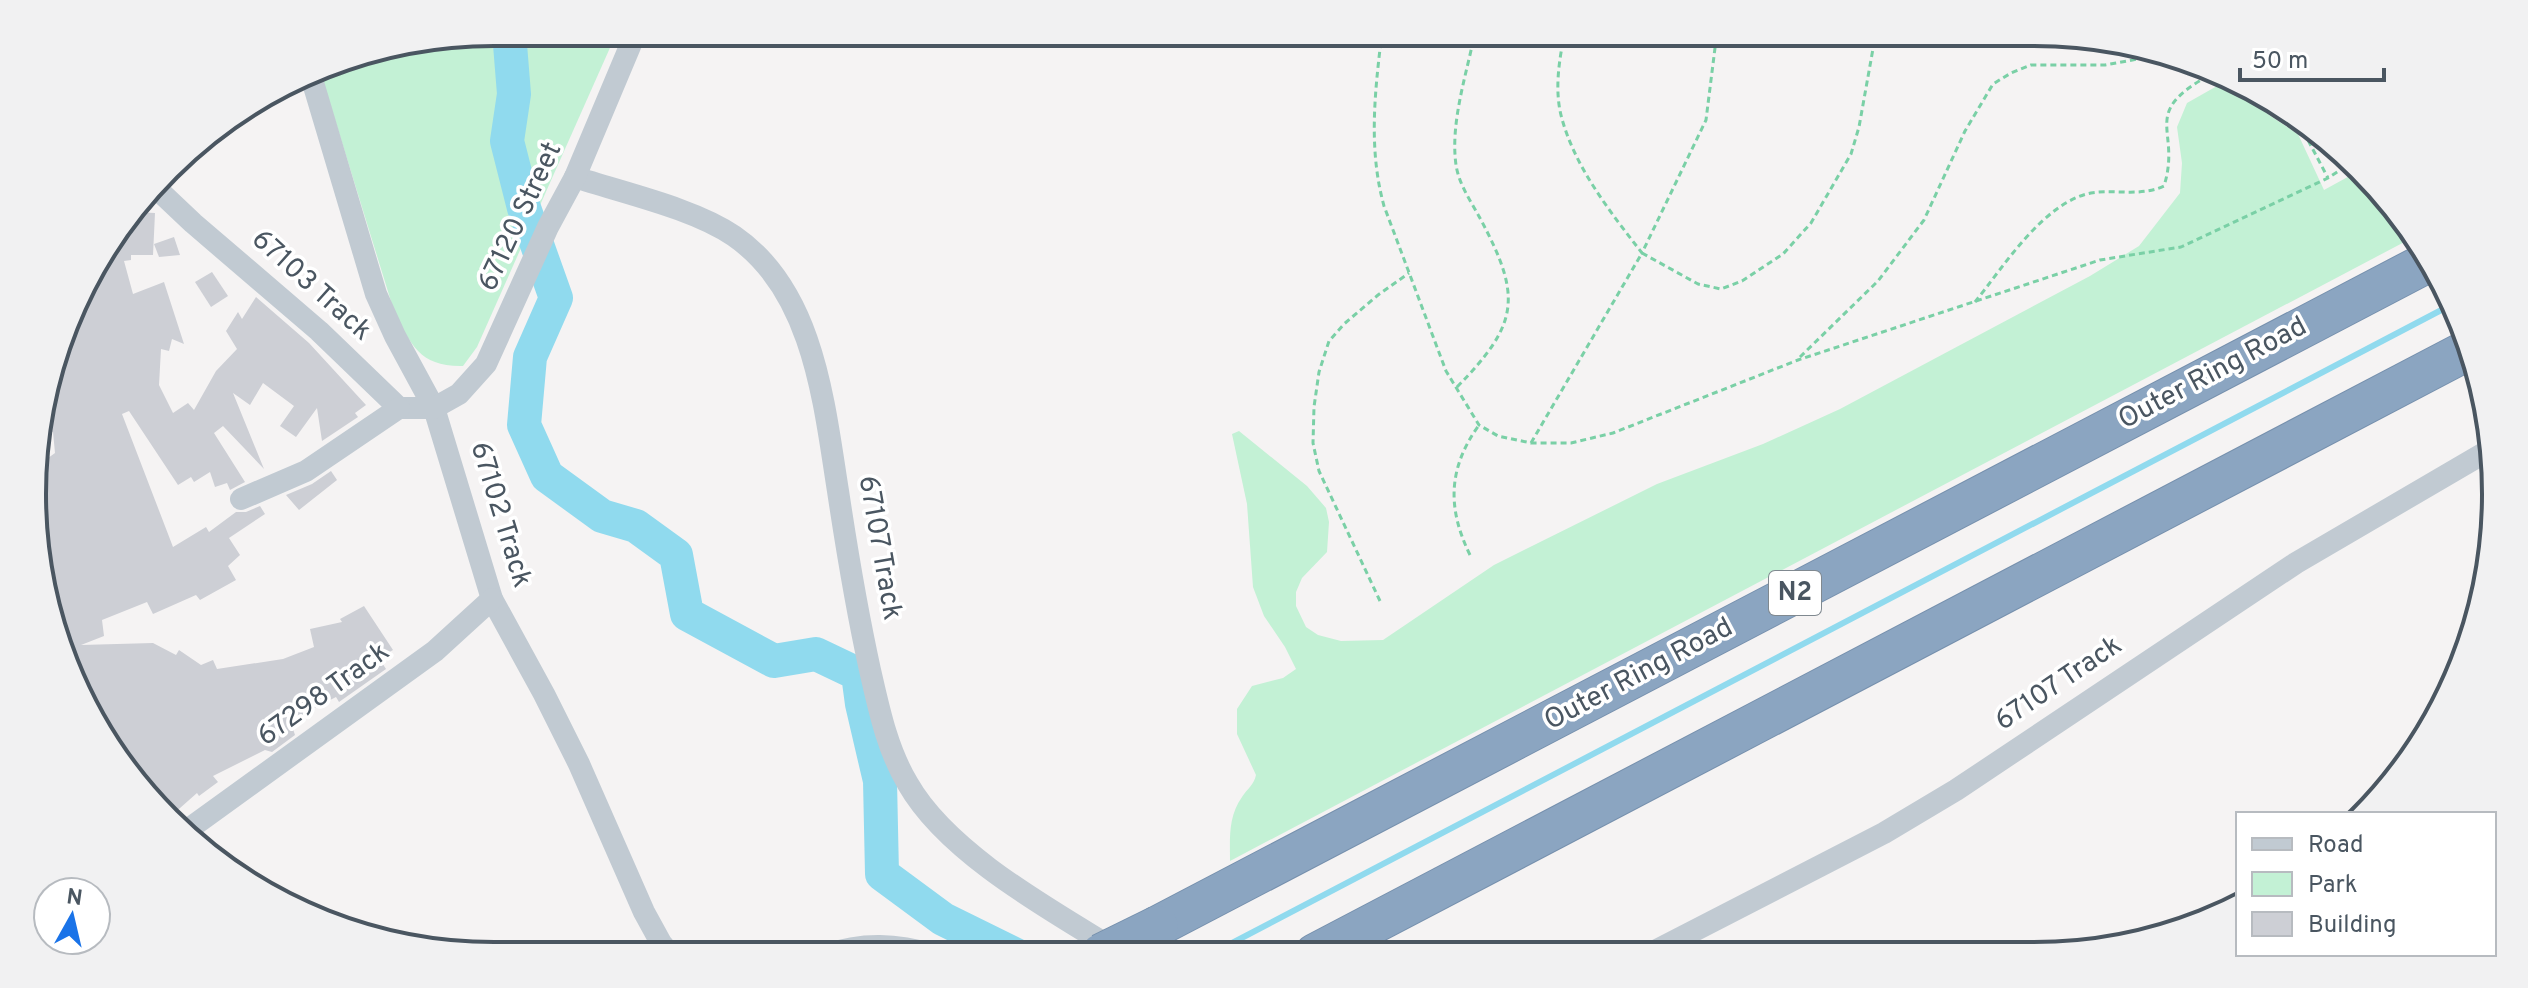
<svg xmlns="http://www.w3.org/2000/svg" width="2528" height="988" font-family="Overpass,sans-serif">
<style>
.green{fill:#c3f1d5}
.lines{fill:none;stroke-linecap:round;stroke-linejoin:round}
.stream{stroke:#90daee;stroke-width:6}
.river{stroke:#90daee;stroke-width:34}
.building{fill:#cdcfd5}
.motorway-casing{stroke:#7690ad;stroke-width:42}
.path{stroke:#7ad0a6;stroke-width:3;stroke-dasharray:6 4;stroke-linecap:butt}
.minor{stroke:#c1cad2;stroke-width:22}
.motorway{stroke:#8ba5c1;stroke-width:40}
.motorway-bridge-casing{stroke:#7690ad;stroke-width:42;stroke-linecap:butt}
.motorway-bridge{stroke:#8ba5c1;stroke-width:40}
.labels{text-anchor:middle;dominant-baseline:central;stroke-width:7;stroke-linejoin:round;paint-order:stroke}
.shield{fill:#fff;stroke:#808990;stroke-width:2}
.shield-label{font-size:26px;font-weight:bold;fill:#4a5661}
.street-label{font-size:28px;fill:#4a5661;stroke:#fff}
.rim{fill:none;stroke:#4a5661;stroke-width:4}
</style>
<rect width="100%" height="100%" fill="#f5f3f3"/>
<g class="green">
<path d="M494 32H617L477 347 463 366C420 367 411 345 394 311L320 71 345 57Z"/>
<path d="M2217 86 2237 89 2252 96 2269 115 2298 134 2324 190 2355 173 2412 238 1230 861C1230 838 1228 817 1242 797 1247 789 1254 785 1256 775L1237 734V709L1252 686 1283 678 1296 669 1285 647 1264 616 1253 587 1247 504 1232 434 1239 431 1307 486 1326 508 1329 522 1327 552 1302 578 1296 592V606L1306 627 1318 635 1341 641 1383 640 1494 565 1657 484 1763 444 1840 409 2090 276 2139 246 2180 193 2182 163 2177 127 2187 103Z"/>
</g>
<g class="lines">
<polyline class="stream" points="1211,954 2449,306"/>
<polyline class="river" points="509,32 514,94 507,141 524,208 556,298 530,357 524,425 547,476 602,516 636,526 676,555 687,614 774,661 816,654 858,674 862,704 880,781 882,874 943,919 1016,955"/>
</g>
<g class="building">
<polygon points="136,212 155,213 153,255 131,255 131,260 124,261 133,294 164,282 184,344 172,339 169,351 161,349 159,385 173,413 188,403 194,410 216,371 237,349 226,331 238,312 242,319 256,297 309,343 366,405 355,413 358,417 322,441 317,408 296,437 280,426 294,406 263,383 250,405 233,393 264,469 223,426 214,433 245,482 230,490 227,483 215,487 210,472 194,482 191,477 178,485 129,411 122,414 173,547 206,527 209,532 236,512 246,512 260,506 265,514 229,538 240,555 228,566 236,580 200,600 196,595 153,614 147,602 102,620 104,636 81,645 153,643 176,655 179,650 201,665 213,660 217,669 283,659 314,647 310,629 342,622 340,619 364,606 393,650 379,658 386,669 339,702 336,697 303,714 303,716 290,720 295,735 272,752 265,750 213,776 218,782 199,796 197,793 171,816 110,750 41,585 37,466 55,453 53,432 37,430 94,263"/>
<polygon points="174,237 180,255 159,257 154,244"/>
<polygon points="212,272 228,296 211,307 195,282"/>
<polygon points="331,471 337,480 299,510 286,495 312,484"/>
</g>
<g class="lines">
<defs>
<g id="motorway">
<polyline points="1158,926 2432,260"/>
<polyline points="1315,954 2464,352"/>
</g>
</defs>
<use href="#motorway" class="motorway-casing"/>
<g class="path">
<path d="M1382 32C1375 91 1368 148 1384 206L1446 371 1479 425 1498 436 1531 443H1571L1613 433 1798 360 2100 260 2181 247 2328 178 2348 165"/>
<path d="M1565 32C1559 60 1554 91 1562 119 1576 169 1611 213 1642 253L1706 120 1717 32"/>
<polyline points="2303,121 2309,142 2328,178"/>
<path d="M1975 302C2004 266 2044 202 2091 193 2116 189 2140 197 2164 186 2182 129 2138 114 2210 75"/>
<polyline points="1800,357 1878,281 1924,220 1965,131 1993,84 2011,73 2031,65 2105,65 2138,59 2157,49"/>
<path d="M1457 387C1519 324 1522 297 1481 220 1472 203 1459 185 1456 165 1450 122 1467 73 1475 32"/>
<polyline points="1531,443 1642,253 1698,284 1721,289 1742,281 1783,254 1811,223 1851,154 1859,127 1876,32"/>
<path d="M1470 555C1447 508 1448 468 1479 425"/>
<polyline points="1380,601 1319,471 1313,443 1314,407 1319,372 1329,341 1344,324 1378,295 1409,273"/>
</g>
<g class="minor">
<polyline points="311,76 376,294 395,336 434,408 492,599 544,694 579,764 644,912 661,943 672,956"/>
<path d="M575 177C623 193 693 208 734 236 814 291 824 403 838 491 847 551 857 611 870 670 879 709 887 749 908 784 948 854 1051 910 1119 952"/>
<polyline points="156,188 193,223 319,331 399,408 434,408 459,394 486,364 548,227 575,177 636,32"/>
<polyline points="241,499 306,471 399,408"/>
<polyline points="186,831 435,651 492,599"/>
<polyline points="1651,953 1884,833 1956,790 2296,563 2491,449"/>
<path d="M826 955C863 942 897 944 934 955"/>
</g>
<use href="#motorway" class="motorway"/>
<defs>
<polyline id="motorway-bridge" points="1101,954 1158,926"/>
</defs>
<use href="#motorway-bridge" class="motorway-bridge-casing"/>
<use href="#motorway-bridge" class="motorway-bridge"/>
</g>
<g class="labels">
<rect class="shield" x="1769" y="571" width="52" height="44" rx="6"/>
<g class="shield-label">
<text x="1795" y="593">N2</text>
</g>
<g class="street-label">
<text transform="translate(521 217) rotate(-65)">67120 Street</text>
<text transform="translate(311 286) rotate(42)">67103 Track</text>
<text transform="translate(2213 374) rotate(-28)">Outer Ring Road</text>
<text transform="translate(500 515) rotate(73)">67102 Track</text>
<text transform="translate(879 548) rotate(80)">67107 Track</text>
<text transform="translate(1639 675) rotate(-28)">Outer Ring Road</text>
<text transform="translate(2059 684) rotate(-34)">67107 Track</text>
<text transform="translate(324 695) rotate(-36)">67298 Track</text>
</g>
</g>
<path d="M0 0H2528V988H0ZM494 46H2034A448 448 0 0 1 2482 494V494A448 448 0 0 1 2034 942H494A448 448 0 0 1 46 494V494A448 448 0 0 1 494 46Z" fill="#f1f1f2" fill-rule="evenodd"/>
<path class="rim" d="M494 46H2034A448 448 0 0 1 2482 494V494A448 448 0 0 1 2034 942H494A448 448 0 0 1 46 494V494A448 448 0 0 1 494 46Z"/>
<rect x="2236" y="812" width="260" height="144" fill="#ffffff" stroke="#b7bbc0" stroke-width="2"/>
<rect x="2252" y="838" width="40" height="12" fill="#c1cad2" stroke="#b7bbc0" stroke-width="2"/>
<text x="2308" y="852" font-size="24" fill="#4a5661">Road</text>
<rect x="2252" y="872" width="40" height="24" fill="#c3f1d5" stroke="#b7bbc0" stroke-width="2"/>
<text x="2308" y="892" font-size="24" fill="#4a5661">Park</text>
<rect x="2252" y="912" width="40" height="24" fill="#cdcfd5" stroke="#b7bbc0" stroke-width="2"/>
<text x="2308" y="932" font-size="24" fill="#4a5661">Building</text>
<g transform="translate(72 916) rotate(8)"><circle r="38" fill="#ffffff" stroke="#b7bbc0" stroke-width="2"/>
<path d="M0-6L14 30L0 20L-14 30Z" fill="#1a73e8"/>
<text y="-12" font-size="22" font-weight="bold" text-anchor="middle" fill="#4a5661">N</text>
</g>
<path d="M2240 68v12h144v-12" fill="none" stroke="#4a5661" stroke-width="4"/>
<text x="2252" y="68" font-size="24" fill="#4a5661" stroke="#ffffff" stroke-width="6" paint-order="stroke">50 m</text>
</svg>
